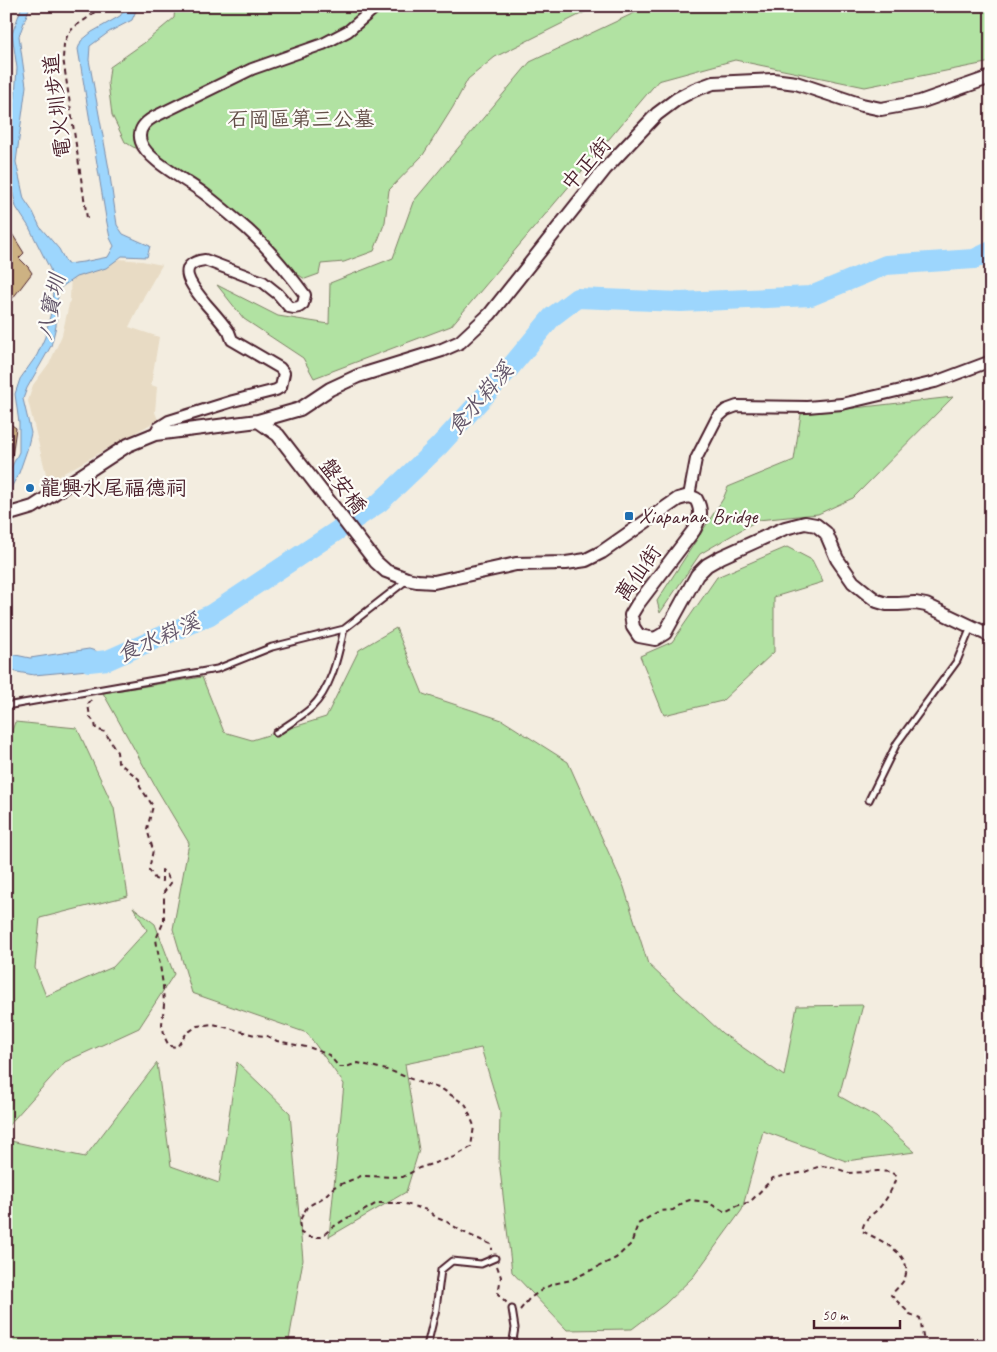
<svg xmlns="http://www.w3.org/2000/svg" width="997" height="1352" viewBox="0 0 997 1352" font-family="Caveat,'LXGW WenKai TC',sans-serif">
<style>
.built{fill:#e8dbc4}
.green{fill:#b1e2a2;stroke:#7e8066}
.water{fill:#9dd6fd;stroke:#7c8da9}
.lines{fill:none;stroke-linecap:round;stroke-linejoin:round}
.river{stroke:#9dd6fd;stroke-width:20}
.building{fill:#cdb283;stroke:#4a1f2b}
.service-casing{stroke:#4a1f2b;stroke-width:9}
.minor-casing{stroke:#4a1f2b;stroke-width:14}
.tertiary-casing{stroke:#4a1f2b;stroke-width:16}
.path{stroke:#4a1f2b;stroke-width:2;stroke-dasharray:5 4;stroke-linecap:butt}
.service{stroke:#fdfcf7;stroke-width:5}
.minor{stroke:#fdfcf7;stroke-width:10}
.tertiary{stroke:#fdfcf7;stroke-width:12}
.poi-dot{fill:#1f6fb2;stroke:#fdfcf7;stroke-width:2}
.labels{text-anchor:middle;dominant-baseline:central;stroke-width:4.5;stroke-linejoin:round;paint-order:stroke}
.street-label{font-size:21px;fill:#4a1f2b;stroke:#fdfcf7}
.park-label{font-size:21px;fill:#645049;stroke:#fdfcf7}
.poi-label{font-size:21px;fill:#4a1f2b;stroke:#fdfcf7;text-anchor:start}
.water-label{font-size:22px;font-style:italic;fill:#63566a;stroke:#fdfcf7}
</style>
<rect width="100%" height="100%" fill="#f3ede0"/>
<filter id="ink" filterUnits="userSpaceOnUse"><feTurbulence type="fractalNoise" baseFrequency=".02" numOctaves="2"/><feDisplacementMap in="SourceGraphic" scale="10" xChannelSelector="R" yChannelSelector="G"/><feConvolveMatrix kernelMatrix="1 2 1 2 8 2 1 2 1" color-interpolation-filters="sRGB"/></filter>
<g filter="url(#ink)">
<path class="built" d="M6,6H12L15,11L11,17L8,27L6,73Z
M119,259L142,261L162,265L144,296L129,327L159,337L151,385L157,387L155,412L158,420L48,482L28,401L33,385L50,362L62,335L70,300L71,267Z"/>
<path class="green" d="M175,6H597L495,57L468,79L453,107L423,155L389,190L385,222L374,251L344,262L321,264L319,274L305,279L294,272L250,223L226,204L157,155L133,147L125,142L112,115L108,83L110,67L144,43L174,18Z
M649,6H991V62L865,87L735,60L658,81L451,326L314,378L303,358L244,319L217,285L278,316L329,324L330,283L393,258L413,202L530,62Z
M953,397L853,498L818,514L758,520L700,554L660,613L657,601L723,499L728,487L794,460L801,414Z
M787,547L812,560L823,582L774,597V652L722,701L664,715L640,656L672,642L717,577Z
M396,628L423,694L502,720L568,762L624,887L648,964L722,1033L784,1076L797,1006L863,1005L839,1096L876,1117L915,1152L846,1161L763,1131L742,1210L693,1277L665,1304L632,1329L567,1330L512,1272L499,1161L500,1111L481,1048L405,1064L419,1150L406,1192L329,1237L344,1084L307,1033L192,993L173,929L189,843L155,786L103,693L202,677L224,732L252,740L326,717L359,650Z
M15,722L77,728L114,808L128,896L40,918L35,968L46,996L113,967L147,930L133,907L155,924L174,974L139,1028L65,1062L6,1128V747Z
M237,1062L290,1113L303,1260L288,1346H6V1140L85,1157L157,1063L171,1166L219,1183Z"/>
<path class="water" d="M22,6H30L19,36L26,86L16,162L24,199L33,212L40,227L59,249L67,264L83,262L108,257L114,246L110,238L106,218L78,49L81,41L92,32L120,16L127,6H138L132,20L109,32L90,46L89,60L109,169L117,225L123,234L150,246L147,257L122,256L106,268L76,277L60,288L57,301L56,326L51,346L27,388L23,399L31,433L27,450L19,473L12,486L9,502L6,542V478L19,452V423L15,394L20,379L37,355L45,337L52,308L53,288L50,269L29,227L16,207L11,186L7,143L10,123L15,97L17,68L12,34Z
M89,649L115,657L113,664L88,670L34,675L6,670V653L30,658Z"/>
<g class="lines">
<path class="river" d="M89,662L108,660L210,615L379,503L439,446L508,370L552,317L577,298L681,302L811,296L886,265L974,259L991,251"/>
</g>
<path class="building" d="M6,224L24,253L19,258L28,267L32,273L6,307Z
M6,421L16,428L12,457H6Z"/>
<g class="lines">
<g class="service-casing">
<path id="service" d="M6,706L217,669L272,647L344,629L407,580
M276,733C287,725 301,717 311,708C332,688 338,656 344,629
M869,800L897,743L957,661L971,627
M427,1346L436,1309L441,1270L452,1261L481,1264L495,1258
M512,1346L515,1328L512,1309"/>
</g>
<g class="minor-casing">
<path id="minor" d="M155,434L158,428L169,421L233,401L276,390L281,387L284,373L280,368L232,340L229,332C222,322 214,313 206,304C195,290 171,264 205,260L263,282L278,294L289,307L294,308L299,307L303,304L305,295C288,272 269,249 247,229C233,217 220,206 206,195C190,182 147,161 141,142C137,130 145,122 154,117L252,69L323,44L348,31L377,6
M689,496L696,459L717,418L726,410L737,406L807,407L842,404L935,382L991,361"/>
</g>
<g class="tertiary-casing">
<path id="tertiary" d="M258,421L278,435L376,562L386,571L407,579L417,581L434,582L516,564L566,563L586,560L602,552L678,499L689,496L696,499C703,512 700,517 694,530L637,605L631,615L633,627L639,636L655,639L665,633L697,575L707,565L721,557L785,528L805,523L816,525L826,533L837,559L853,582L869,595L877,601L887,604H898L915,603L926,605L991,636
M6,515L33,507L128,445L155,434L258,421L300,409L330,389L358,376L442,350L460,342L490,314L605,169L657,114L677,99L694,90L713,83L773,80L796,83L862,105L881,109L920,102L991,77"/>
</g>
<path class="path" d="M87,218L63,58L64,44L68,34L74,27L89,17L101,6
M91,700L88,704L90,717L95,723L96,729L105,732L117,752L118,762L139,779L140,787L153,806L147,829L153,850L149,870L155,879L162,881V870L167,875L171,883L164,892V921L156,939L163,985L164,1005L162,1024L165,1038L169,1046L177,1047L186,1034L197,1026L213,1024L255,1035L267,1036L277,1041L311,1048L329,1055L339,1067H346L358,1063L391,1071L421,1083L442,1089L466,1105L474,1126L471,1147L454,1157L419,1168L403,1177L361,1176L334,1187L324,1197L307,1207L299,1222L301,1233L309,1237H321L333,1227L347,1218L360,1213L377,1203H402L427,1210L437,1218L447,1222L463,1232L492,1245V1250
M497,1266L501,1277L498,1294L508,1304
M520,1310L529,1299L543,1289L553,1284L571,1280L616,1258L631,1244L638,1224L659,1211L673,1210L684,1202L690,1200L707,1202L725,1212L736,1206L750,1202L773,1178L805,1172L820,1166L833,1167L849,1173L878,1171L891,1172L896,1176C894,1187 886,1201 878,1209C869,1218 865,1217 862,1231C879,1240 916,1254 904,1280C901,1285 895,1290 891,1295L910,1314L920,1318L923,1337L930,1346"/>
<use href="#service" class="service"/>
<use href="#minor" class="minor"/>
<use href="#tertiary" class="tertiary"/>
</g>
</g>
<g class="poi-dot">
<circle cx="30" cy="488" r="5"/>
<rect x="624" y="511" width="10" height="10" rx="2.5"/>
</g>
<g class="labels">
<g class="street-label">
<text transform="translate(57 106) rotate(-97)">電火圳步道</text>
<text transform="translate(586 164) rotate(-49)">中正街</text>
<text transform="translate(343 486) rotate(53)">盤安橋</text>
<text transform="translate(638 573) rotate(-55)">萬仙街</text>
</g>
<g class="park-label">
<text x="301" y="119">石岡區第三公墓</text>
</g>
<g class="poi-label">
<text x="40" y="488">龍興水尾福德祠</text>
<text x="639" y="516">Xiapanan Bridge</text>
</g>
<g class="water-label">
<text transform="translate(51 307) rotate(-78)">八寶圳</text>
<text transform="translate(480 399) rotate(-49)">食水嵙溪</text>
<text transform="translate(158 638) rotate(-24)">食水嵙溪</text>
</g>
</g>
<rect width="997" height="1352" fill="none" stroke="#fdfcf7" stroke-width="25"/>
<rect x="12" y="12" width="972" height="1327" fill="none" stroke="#4a1f2b" stroke-width="2" filter="url(#ink)"/>
<path d="M814 1320v8h86v-8" fill="none" stroke="#4a1f2b" stroke-width="2.5"/>
<text x="822" y="1320" font-size="15" fill="#4a1f2b" stroke="#fdfcf7" stroke-width="4" paint-order="stroke">50 m</text>
</svg>
